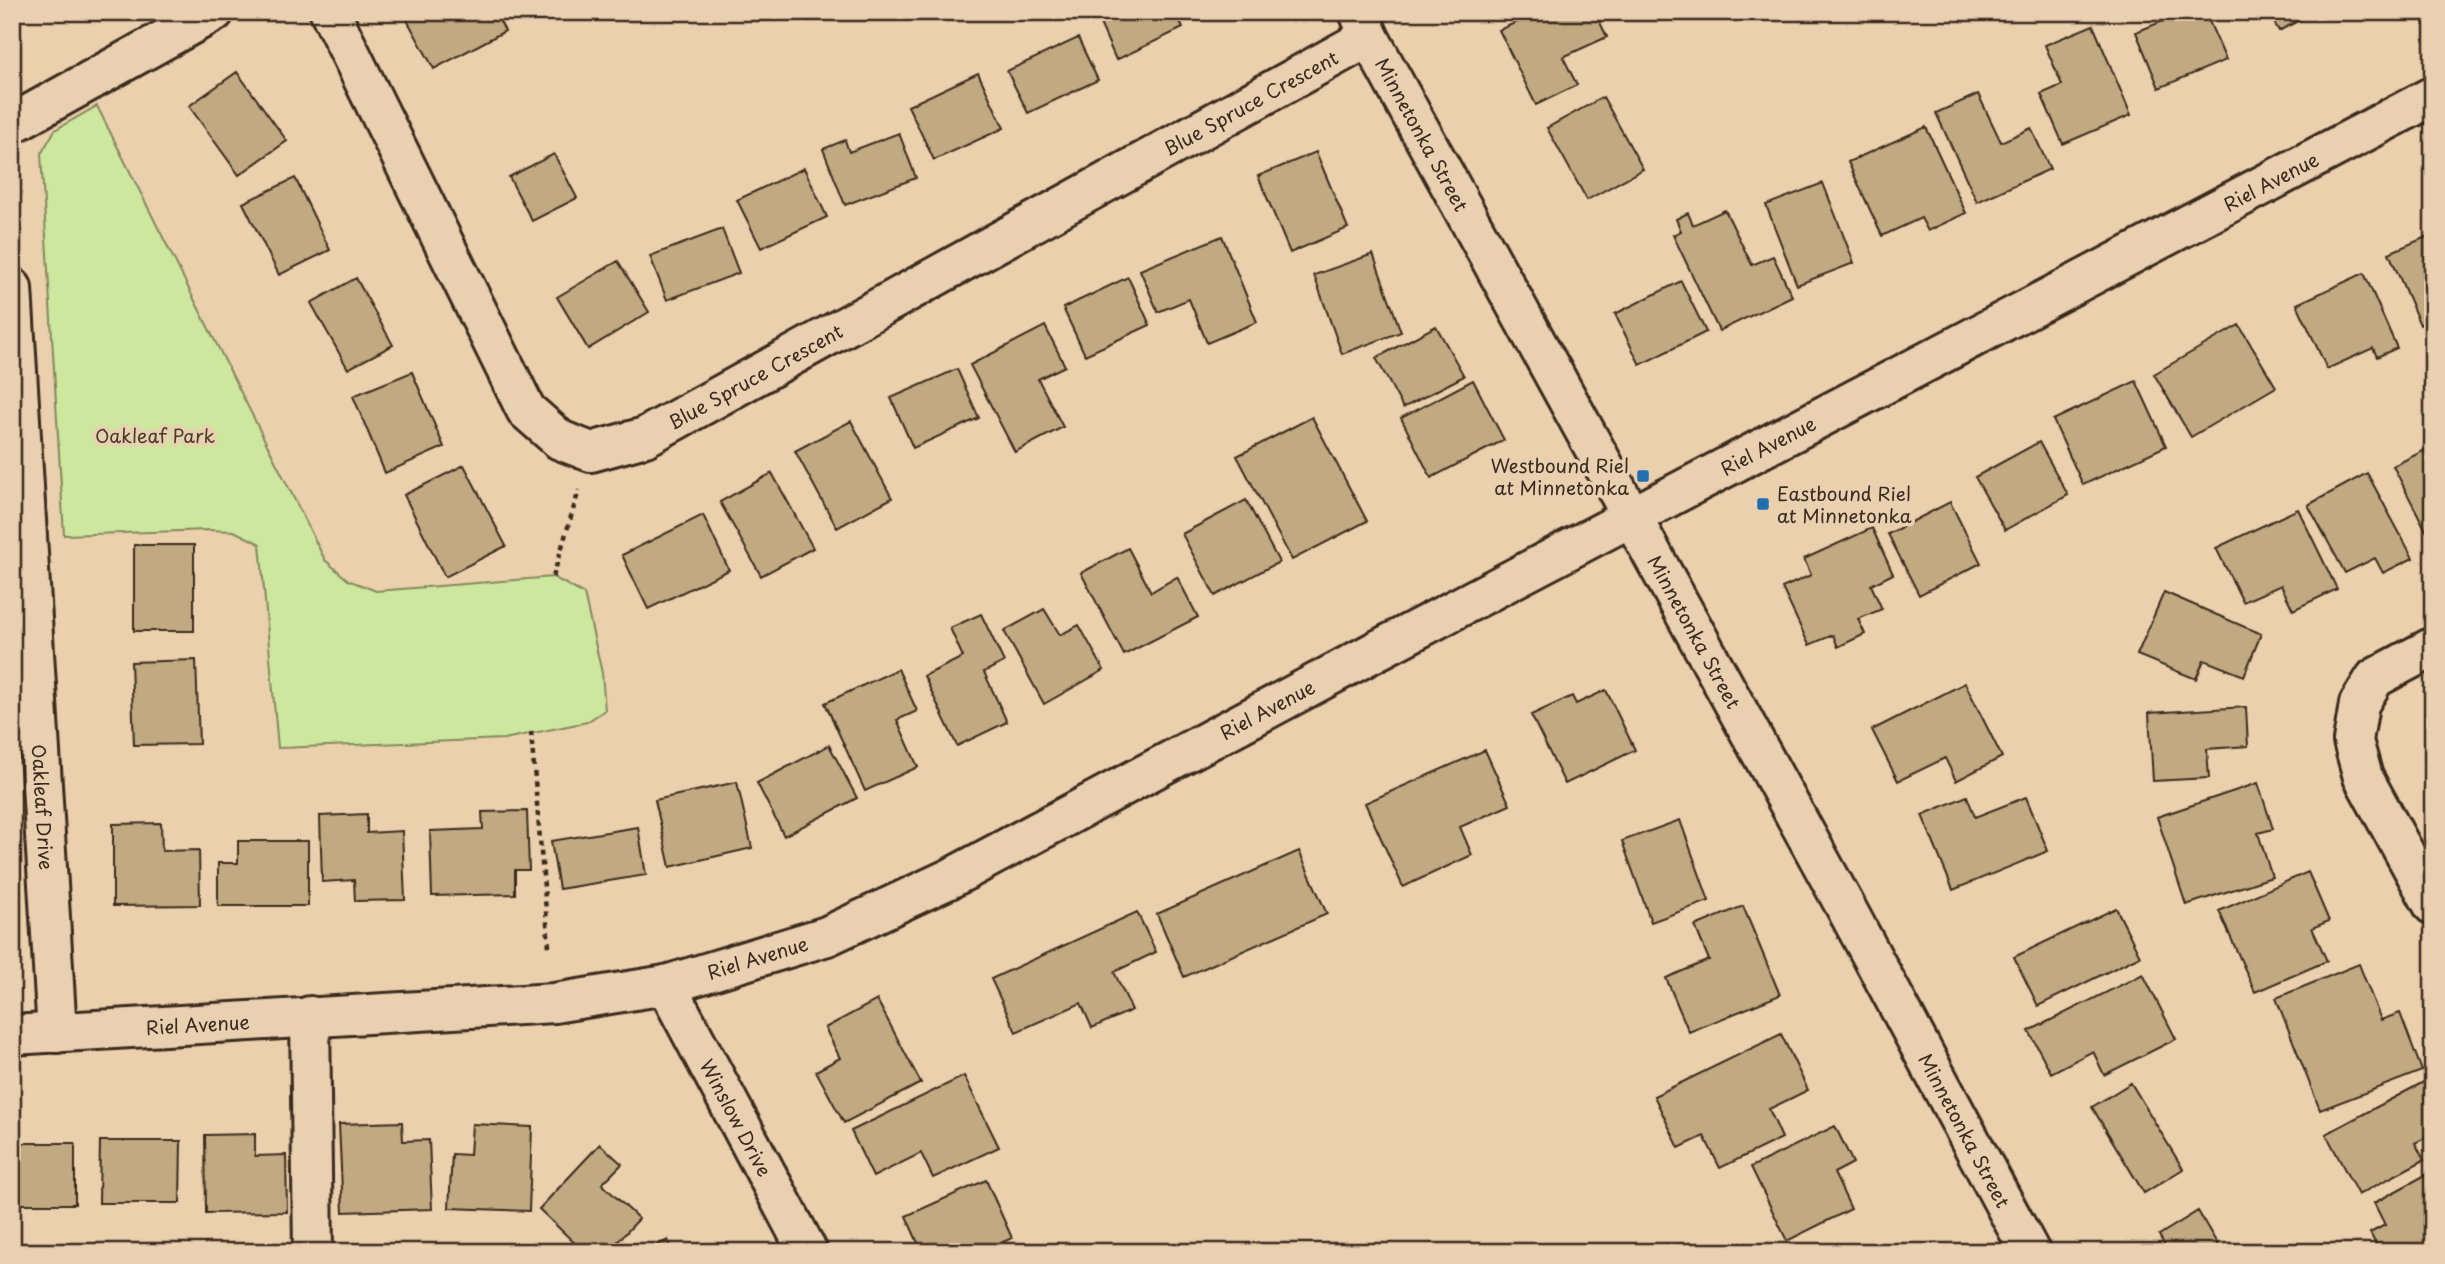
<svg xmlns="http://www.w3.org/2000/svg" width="2445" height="1264" viewBox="0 0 2445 1264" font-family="'Playpen Sans',sans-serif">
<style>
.green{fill:#cde79e;stroke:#84885e;stroke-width:2}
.building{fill:#c1a981;stroke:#3b2a1e;stroke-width:2}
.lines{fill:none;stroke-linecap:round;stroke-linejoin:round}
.minor-casing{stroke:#3b2a1e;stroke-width:44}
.path{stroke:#3b2a1e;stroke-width:4.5;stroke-dasharray:5 5;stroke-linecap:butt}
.minor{stroke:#e9d0b1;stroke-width:38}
.poi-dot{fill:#1f6fb2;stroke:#e9d0b1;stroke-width:2.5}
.labels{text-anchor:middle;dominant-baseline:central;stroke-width:7;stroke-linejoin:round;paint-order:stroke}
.street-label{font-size:19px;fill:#3b2a1e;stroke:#e9d0b1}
.park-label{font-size:19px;fill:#4a3d2b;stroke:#e9d0b1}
.poi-label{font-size:19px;fill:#3b2a1e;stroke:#e9d0b1;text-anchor:end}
</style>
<rect width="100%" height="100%" fill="#ead0ac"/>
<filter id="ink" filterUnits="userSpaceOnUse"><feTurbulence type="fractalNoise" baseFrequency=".0143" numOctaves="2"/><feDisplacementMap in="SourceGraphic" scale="14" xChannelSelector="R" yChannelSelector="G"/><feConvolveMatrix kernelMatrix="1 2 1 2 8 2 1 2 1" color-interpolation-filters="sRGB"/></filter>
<g filter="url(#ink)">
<path class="green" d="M97,106L325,560L348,580L376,591L553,577L584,594L602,673L605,710L587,722L504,739L278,748L260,544L234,531L209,530L64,535L41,154L55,130Z"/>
<path class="building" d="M422,12H495L505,31L434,69L407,20Z
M1095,12H1176L1183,28L1116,60Z
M1595,12L1607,37L1563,57L1577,85L1536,105L1499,30L1524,19L1522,12Z
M2185,12H2205L2226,60L2159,88L2136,32Z
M2268,12H2315L2279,31Z
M2093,25L2131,115L2063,144L2041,94L2062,85L2045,45Z
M1078,38L1098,80L1028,113L1007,71Z
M237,72L287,141L239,175L189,106Z
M978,73L1004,128L934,160L908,106Z
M1978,94L2001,142L2031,128L2050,169L1977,202L1936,113Z
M1603,97L1643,169L1587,200L1547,128Z
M1926,127L1966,213L1928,231L1921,218L1882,236L1848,162Z
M899,133L916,178L845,205L823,149L845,140L849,152Z
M1316,152L1348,228L1290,253L1258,176Z
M554,154L577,198L532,221L509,177Z
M804,168L827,217L761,248L737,200Z
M295,178L330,250L279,275L243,203Z
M1823,183L1854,263L1797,285L1766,205Z
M1725,210L1752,265L1773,256L1792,296L1719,331L1673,235L1681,231L1676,219L1688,213L1693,225Z
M722,229L739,273L667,300L650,256Z
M2433,234V319L2420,325L2389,253Z
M1222,236L1257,322L1207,343L1189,299L1158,312L1140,270Z
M1373,254L1401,332L1342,354L1314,275Z
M618,261L649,312L588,349L557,297Z
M2364,273L2397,348L2377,357L2373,348L2327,369L2297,304Z
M1128,277L1150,325L1085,355L1063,308Z
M356,278L393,345L348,369L311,303Z
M1681,281L1706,332L1640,365L1615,314Z
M2239,325L2276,387L2191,437L2154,374Z
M1045,326L1065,366L1038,379L1063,427L1015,452L970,365Z
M1436,326L1464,376L1403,408L1376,358Z
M957,369L979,418L913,448L891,398Z
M412,372L444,447L385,473L353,396Z
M1473,380L1504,440L1431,478L1401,418Z
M2136,381L2166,446L2083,485L2053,420Z
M1312,417L1367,521L1292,560L1237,456Z
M851,421L892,498L837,528L795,451Z
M2039,442L2068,495L2005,530L1975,477Z
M2433,446V544L2393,466Z
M464,465L506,546L445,577L404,495Z
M772,473L813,548L761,576L720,502Z
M2367,473L2413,558L2383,573L2375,558L2345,573L2308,505Z
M1246,500L1279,562L1215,596L1182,534Z
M1950,502L1981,563L1919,595L1888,534Z
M2298,509L2337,589L2293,610L2281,585L2243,602L2216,548Z
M703,515L729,570L648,609L622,555Z
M1872,528L1893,574L1871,585L1882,609L1858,619L1865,634L1838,647L1833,635L1809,645L1782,588L1811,575L1804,559Z
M134,545H194V631H134Z
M1128,548L1151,592L1177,577L1198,617L1124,655L1081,573Z
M2164,592L2261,634L2244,676L2204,660L2196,679L2137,655Z
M1044,609L1060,635L1079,625L1104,670L1044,704L1004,631Z
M981,614L1004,662L984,672L1007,722L957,746L924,676L963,657L950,628Z
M196,660L199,744L134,745L131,662Z
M898,669L917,711L897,720L918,767L865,791L825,703Z
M1965,683L2002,757L1956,781L1945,758L1898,781L1872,730Z
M1606,690L1635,750L1565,784L1531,715L1572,696L1576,704Z
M2246,707L2248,746L2207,749L2209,778L2153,781L2149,713Z
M829,745L857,798L784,836L757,783Z
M1485,750L1510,805L1460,827L1472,855L1403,887L1365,803Z
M737,782L752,848L670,867L655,800Z
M2258,783L2273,829L2258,833L2272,877L2186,905L2157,817Z
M1967,796L1975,817L2026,797L2048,851L1953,890L1922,815Z
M527,811L529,870H515V894L432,896L430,831L483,829L482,812Z
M367,814V833L402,831L405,900L355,901L354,880L322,882L320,816Z
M1680,820L1709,901L1651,922L1622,841Z
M161,823L162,851L199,850L200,905L113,906V824Z
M638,827L646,875L559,889L551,841Z
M238,841H308V906H218V863H238Z
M1299,851L1327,914L1184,977L1157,914Z
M2308,872L2329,921L2312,928L2327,961L2255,992L2219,911Z
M1743,906L1780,995L1689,1032L1666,978L1709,960L1695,926Z
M2116,908L2140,956L2038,1006L2014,957Z
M1137,912L1156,952L1114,972L1132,1010L1092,1028L1081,1003L1016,1032L991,979Z
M2359,964L2381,1020L2400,1013L2422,1071L2320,1110L2276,998Z
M2143,974L2176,1039L2104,1075L2093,1051L2051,1073L2029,1031Z
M877,1000L921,1083L844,1123L816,1071L840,1058L825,1028Z
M1781,1034L1808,1090L1769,1109L1782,1138L1720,1168L1704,1136L1679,1148L1654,1096Z
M964,1076L999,1147L933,1178L921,1153L873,1177L851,1131Z
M2433,1077V1134L2415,1143L2424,1160L2358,1195L2326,1134Z
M2131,1083L2183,1169L2144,1193L2092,1107Z
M402,1122L403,1141L429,1140L432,1209L343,1212L339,1124Z
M472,1124L532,1127L529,1211L449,1208L452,1154L470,1155Z
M1835,1126L1853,1163L1834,1173L1851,1209L1787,1241L1751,1167Z
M255,1134V1156L286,1155L287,1212L206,1213L205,1135Z
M100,1141H181L180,1203H99Z
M12,1143H75V1204H12Z
M600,1144L622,1164L602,1184L639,1219L608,1252H584L539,1209Z
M2431,1172L2433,1252H2390L2389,1249L2380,1252L2370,1233L2385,1225L2374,1203Z
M986,1180L1012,1238L981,1252H922L906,1216Z
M2198,1211L2222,1252H2168L2159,1235Z
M668,1240L673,1252H642Z"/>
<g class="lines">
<g class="minor-casing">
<g id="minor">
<path id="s1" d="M330,12L526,410L560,440L591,452L645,437L1369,37"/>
<path id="s2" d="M1359,12L1369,37L1845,906L2030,1252"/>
<path d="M12,124L214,12"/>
<path id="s3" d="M12,288L57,1033"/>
<path d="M2433,647L2375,678L2359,704L2353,741L2363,777L2433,905"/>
<path id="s4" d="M666,985L808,1252"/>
<path d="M310,1016L313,1252"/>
<path id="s5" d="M12,1035L554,1003L666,985L827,936L951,878L1374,652L2433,96"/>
</g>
</g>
<path class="path" d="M553,577L579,490
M531,732L549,947"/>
<use href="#minor" class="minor"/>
</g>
</g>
<g class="poi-dot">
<rect x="1636" y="469" width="14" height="14" rx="3.5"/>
<rect x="1756" y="497" width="14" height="14" rx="3.5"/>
</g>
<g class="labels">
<g class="street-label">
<text stroke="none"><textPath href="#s1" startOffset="1270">Blue Spruce Crescent</textPath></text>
<text stroke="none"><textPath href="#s2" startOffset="138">Minnetonka Street</textPath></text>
<text stroke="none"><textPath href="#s5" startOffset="2454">Riel Avenue</textPath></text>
<text stroke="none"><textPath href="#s1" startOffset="704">Blue Spruce Crescent</textPath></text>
<text stroke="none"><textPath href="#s5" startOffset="1886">Riel Avenue</textPath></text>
<text stroke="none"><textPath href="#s2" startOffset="705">Minnetonka Street</textPath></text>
<text stroke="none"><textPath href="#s5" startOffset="1320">Riel Avenue</textPath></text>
<text stroke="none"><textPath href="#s3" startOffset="520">Oakleaf Drive</textPath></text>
<text stroke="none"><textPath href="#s5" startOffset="752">Riel Avenue</textPath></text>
<text stroke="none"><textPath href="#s5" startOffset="186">Riel Avenue</textPath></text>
<text stroke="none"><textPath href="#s4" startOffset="150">Winslow Drive</textPath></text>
<text stroke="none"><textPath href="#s2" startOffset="1272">Minnetonka Street</textPath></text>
</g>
<g class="park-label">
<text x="155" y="435">Oakleaf Park</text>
</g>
<g class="poi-label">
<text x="1629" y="465">Westbound Riel<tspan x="1629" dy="22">at Minnetonka</tspan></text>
<text x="1777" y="493" text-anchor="start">Eastbound Riel<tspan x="1777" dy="22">at Minnetonka</tspan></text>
</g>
</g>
<rect width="2445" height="1264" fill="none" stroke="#e9d0b1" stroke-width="42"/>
<rect x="21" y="21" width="2403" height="1222" fill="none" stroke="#3b2a1e" stroke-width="2.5" filter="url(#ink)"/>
</svg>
